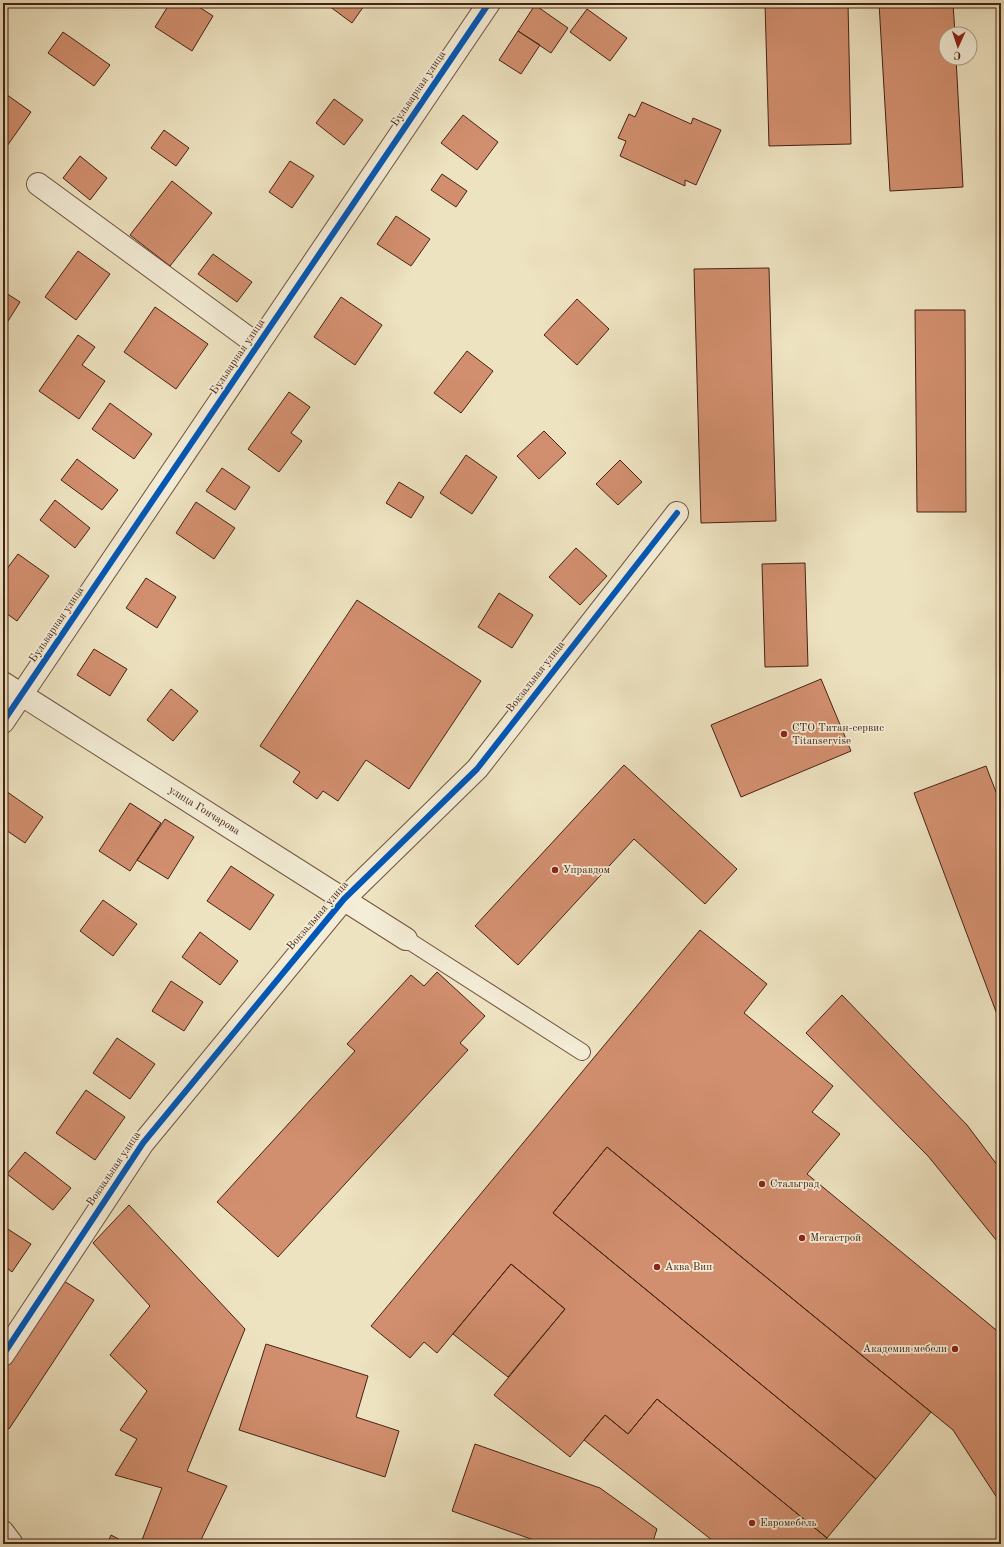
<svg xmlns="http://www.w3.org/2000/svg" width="1004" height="1547" viewBox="0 0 1004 1547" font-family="'Old Standard TT',serif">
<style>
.building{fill:#d28f6f;stroke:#452213}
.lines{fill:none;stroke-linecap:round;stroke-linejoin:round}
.lane-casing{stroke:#6f523e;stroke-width:18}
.street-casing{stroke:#6f523e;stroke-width:24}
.lane{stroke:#f4edd7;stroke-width:16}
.street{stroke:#f4edd7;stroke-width:22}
.cycleway-casing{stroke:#f4edd7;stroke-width:8}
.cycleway{stroke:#0057b8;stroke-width:6}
.poi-dot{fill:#8f2418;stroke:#f4edd7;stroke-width:1.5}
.labels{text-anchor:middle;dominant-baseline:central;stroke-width:3.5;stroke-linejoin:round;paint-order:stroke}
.street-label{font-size:11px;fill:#452213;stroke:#f4edd7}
.poi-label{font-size:11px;fill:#452213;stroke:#f4edd7;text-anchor:start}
</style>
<rect width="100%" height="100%" fill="#eee3c1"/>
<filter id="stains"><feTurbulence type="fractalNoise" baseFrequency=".005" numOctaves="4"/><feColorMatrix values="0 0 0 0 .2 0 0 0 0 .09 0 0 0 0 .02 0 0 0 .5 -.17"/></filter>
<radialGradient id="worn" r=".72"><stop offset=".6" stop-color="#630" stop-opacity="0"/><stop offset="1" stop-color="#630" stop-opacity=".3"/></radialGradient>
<path class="building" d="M170,3H193L213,16L192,51L155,27Z
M325,3H366L352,23Z
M765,3H848L851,144L769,146Z
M879,3H953L955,34H946V58H956L963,187L890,191Z
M535,5L568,28L551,53L518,31Z
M587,9L627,38L610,61L570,32Z
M518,31L540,45L521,74L499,60Z
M63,32L110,65L94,86L48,53Z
M3,92L31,112L7,146L3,144Z
M334,99L363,120L344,145L316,123Z
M642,102L691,124L693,118L721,130L696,185L685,180V186L620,156L626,141L618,138L629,114L635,117Z
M463,115L498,142L477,170L441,143Z
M164,130L189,148L176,166L151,148Z
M80,156L107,178L90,200L63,178Z
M290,161L314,176L292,208L269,192Z
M442,174L467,191L456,207L431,190Z
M172,181L212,213L170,266L130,235Z
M396,216L430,239L411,266L377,244Z
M78,251L110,274L76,320L45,297Z
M213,254L252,282L237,302L198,274Z
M769,268L776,521L701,523L694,269Z
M3,291L20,302L3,329Z
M341,297L382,325L355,365L314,337Z
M577,299L609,329L577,365L544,335Z
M155,307L208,344L176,389L124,352Z
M915,310H965L966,512H917Z
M78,335L95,347L82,365L105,381L79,419L39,391Z
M467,351L493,371L461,413L434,393Z
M289,392L310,407L291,433L302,441L279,472L248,449Z
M110,403L152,434L134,459L92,429Z
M544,431L566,453L539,479L517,456Z
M466,455L497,477L472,514L440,493Z
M77,459L118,490L102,510L61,480Z
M620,460L642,482L618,505L596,484Z
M222,468L250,487L235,510L206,491Z
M399,482L424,497L411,518L386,503Z
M55,500L90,528L75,548L40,520Z
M196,502L235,528L214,559L176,533Z
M576,548L607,576L580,605L549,577Z
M18,554L49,576L17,621L3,611V574Z
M805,563L808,666L765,667L762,564Z
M146,578L176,597L157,628L126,608Z
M499,593L533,615L512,648L478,627Z
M357,600L481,681L409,789L366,760L338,801L323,791L317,799L293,782L300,772L260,746Z
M94,649L127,669L110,696L77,675Z
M821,679L851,751L741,797L711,725Z
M171,689L198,711L173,741L147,720Z
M624,765L737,869L705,904L634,839L518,965L475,926Z
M986,766L1001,805V1025L914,793Z
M3,789L43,817L25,843L3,828Z
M130,803L161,823L130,871L99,851Z
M165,819L194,837L168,879L137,860Z
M231,866L274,895L250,930L207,901Z
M103,900L137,924L113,956L80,931Z
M700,930L767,984L744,1013L833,1086L812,1112L840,1134L807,1174L1001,1334V1504L953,1430L607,1147L553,1213L876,1479L827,1538L657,1399L628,1434L605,1415L570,1457L494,1395L565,1309L511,1264L437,1353L424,1342L410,1358L371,1326Z
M200,932L238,961L220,985L182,957Z
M437,972L485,1016L460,1043L468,1050L278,1257L217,1202L355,1051L347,1044L411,975L424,986Z
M171,981L203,1002L184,1031L152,1011Z
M842,995L967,1125L1001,1170V1246L928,1156L806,1033Z
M117,1038L155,1064L130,1099L93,1073Z
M86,1090L125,1117L95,1160L56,1133Z
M607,1147L931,1412L876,1479L553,1213Z
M25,1152L71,1188L53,1210L7,1174Z
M129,1205L245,1329L187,1471L227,1486L199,1544H183L142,1540L162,1488L115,1475L137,1439L120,1430L147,1391L110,1355L150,1306L93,1243Z
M3,1226L31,1244L12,1272L3,1265Z
M511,1264L565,1309L508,1377L453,1334Z
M64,1281L94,1300L9,1429L3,1425V1372Z
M266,1344L368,1376L356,1417L399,1431L385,1477L239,1430Z
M657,1399L827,1538L822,1544H717L584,1440L605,1415L628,1434Z
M475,1444L600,1488L657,1529L652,1544H545L452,1511Z
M111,1535L128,1544H107Z"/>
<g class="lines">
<g class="lane-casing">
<path id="lane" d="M406,939L582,1052"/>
</g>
<g class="street-casing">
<path id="street" d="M38,184L258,345
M3,683L406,939
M3,722L489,3
M3,1355L143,1143L344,899L477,769L677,513
M3,1532L12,1544"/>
</g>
<use href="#lane" class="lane"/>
<use href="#street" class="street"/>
<g class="cycleway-casing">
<path id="cycleway" d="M3,722L489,3
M3,1355L143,1143L344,899L477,769L677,513"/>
</g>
<use href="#cycleway" class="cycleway"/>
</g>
<g class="poi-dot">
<circle cx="784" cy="734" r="4"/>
<circle cx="555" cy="870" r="4"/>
<circle cx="762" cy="1184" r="4"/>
<circle cx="802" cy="1238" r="4"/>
<circle cx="657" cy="1267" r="4"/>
<circle cx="955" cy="1349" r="4"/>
<circle cx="752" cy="1523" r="4"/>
</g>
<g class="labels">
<g class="street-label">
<text transform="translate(419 89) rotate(-56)">Бульварная улица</text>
<text transform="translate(238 357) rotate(-56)">Бульварная улица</text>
<text transform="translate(57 625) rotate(-56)">Бульварная улица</text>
<text transform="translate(536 677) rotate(-52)">Вокзальная улица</text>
<text transform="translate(204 811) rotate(32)">улица Гончарова</text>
<text transform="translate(318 916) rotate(-49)">Вокзальная улица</text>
<text transform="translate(114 1169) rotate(-56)">Вокзальная улица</text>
</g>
<g class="poi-label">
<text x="792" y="728">СТО Титан-сервис<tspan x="792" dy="13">Titanservise</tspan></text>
<text x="563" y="870">Управдом</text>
<text x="770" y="1184">Стальград</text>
<text x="810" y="1238">Мегастрой</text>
<text x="665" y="1267">Аква Вип</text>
<text x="947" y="1349" text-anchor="end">Академия мебели</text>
<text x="760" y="1523">Евромебель</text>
</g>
</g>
<rect width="1004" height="1547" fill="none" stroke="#eee3c1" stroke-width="16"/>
<rect x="4" y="4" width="996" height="1539" fill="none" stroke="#452213" stroke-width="2"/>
<rect x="8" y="8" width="988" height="1531" fill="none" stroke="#452213"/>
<g transform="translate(958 46) rotate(183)"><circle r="19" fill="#f4edd7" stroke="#ae9c89"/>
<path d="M0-3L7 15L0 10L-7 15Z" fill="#8f2418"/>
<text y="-6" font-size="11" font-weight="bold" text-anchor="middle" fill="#452213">С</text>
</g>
<rect width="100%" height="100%" filter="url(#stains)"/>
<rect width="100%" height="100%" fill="url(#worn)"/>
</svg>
